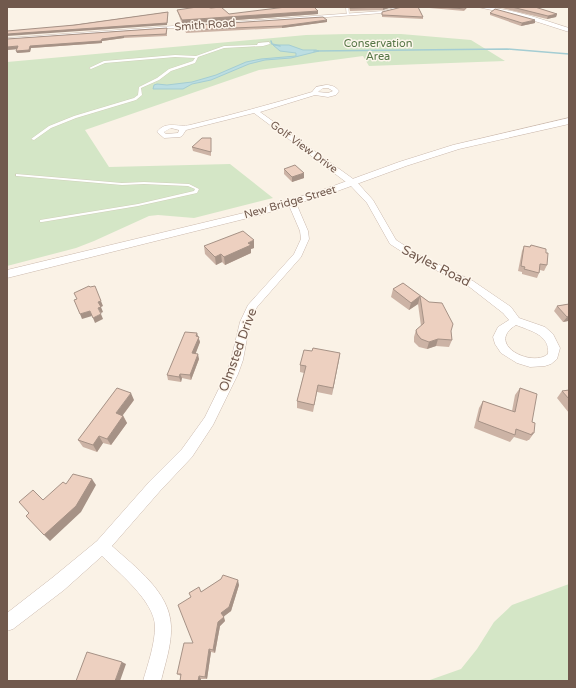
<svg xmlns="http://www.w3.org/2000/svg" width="576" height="688" viewBox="0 0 576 688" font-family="'Varela Round',sans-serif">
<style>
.green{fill:#d4e6c6}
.water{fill:#bcdee2;stroke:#a4cdd3}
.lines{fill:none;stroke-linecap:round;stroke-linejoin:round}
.stream{stroke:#a4cdd3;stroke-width:1.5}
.service-casing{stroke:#cbb9ad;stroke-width:0.5}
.minor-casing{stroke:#cbb9ad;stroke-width:1}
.tertiary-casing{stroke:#cbb9ad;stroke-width:1}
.service{fill:#fff;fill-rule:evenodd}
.minor{fill:#fff;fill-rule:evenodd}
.tertiary{fill:#fff;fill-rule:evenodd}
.wall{fill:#ccb3a5}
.shaded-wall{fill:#a69286}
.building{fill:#edd0c0;stroke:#a69286}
.labels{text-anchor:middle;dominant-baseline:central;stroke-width:3;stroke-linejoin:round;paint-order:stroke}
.far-street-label{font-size:11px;fill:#71594d;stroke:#fdf6ec}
.far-park-label{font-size:11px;fill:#567646;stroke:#fdf6ec}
.street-label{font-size:13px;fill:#71594d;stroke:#fdf6ec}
</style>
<rect width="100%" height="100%" fill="#faf2e6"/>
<path class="green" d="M348,34H401L471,40L505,61L369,66L363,56L259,70L85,130L109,167L230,164L273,198L194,218L158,215L149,216L94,241L76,248L7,266V62L306,35Z
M569,584V681H427L461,669L477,649L494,622L512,605Z"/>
<path class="water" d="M273,45H289L303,50H316L319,51L291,58L265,60L249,64L211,80L192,84L183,89H153L154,85L157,84L167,85L192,82L216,75L246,62L261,59L296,56V53L280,51Z"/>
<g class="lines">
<path class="stream" d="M271,41L272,44L280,46
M314,51L507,49L569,54"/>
<g class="service-casing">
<path id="service" d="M346,7H348L349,14H347Z
M269,42L270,44L263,46L224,48L198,57L195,63L171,71L159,80L141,88L142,95L136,100L76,118L51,128L34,140L31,139L49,126L74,116L134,98L138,95L139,87L157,78L169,69L193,61L195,58L175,57L105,63L91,69L89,68L104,61L175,55L196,56L224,46L257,45L258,43Z
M16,174L122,183L144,182L189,184L199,189L197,193L138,206L42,222H40V220L138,204L194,191L195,189L188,186L144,184L122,185L17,176H16Z"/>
</g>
<g class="minor-casing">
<path id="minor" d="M397,7H404L383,13L7,40V38L383,11Z
M326,85C332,85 336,87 339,91L336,95L328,97L315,95L260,112L356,181L373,200L396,240L421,256L473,281L511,307L519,318L545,327L553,334L560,348L557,359L551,364L545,366L530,367L517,363L501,353L495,344L493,337L498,327L509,320L503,313L467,285L415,260L390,244L367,203L350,185L254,113L186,130L182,136L180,137L164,138L157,132C166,120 178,128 190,125C231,115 272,104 312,92L316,87ZM323,88H328L333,91L328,93L318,92ZM171,128L179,130L178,133L166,134L164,132ZM516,325C531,331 550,335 548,354C532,368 484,344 516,325Z
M289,201H295L296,203L308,231L309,239L301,257L257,307L250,322L243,360L238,374L213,425L192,457L160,491L112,546C135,567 170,592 171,626C172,644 165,664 161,681H143C148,664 155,644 155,626C154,601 119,573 102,556L64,590L13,629L7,631V613L52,578L97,541L150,481L182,449L205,417L226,374L231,360L240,322L248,305L294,254L301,239L300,231L288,203Z"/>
</g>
<g class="tertiary-casing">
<path id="tertiary" d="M478,7C509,7 540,19 569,28V32L519,16Z
M569,118V124L459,149L406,166L332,193L260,215L7,278V270L252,211L325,189L399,162L453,145Z"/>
</g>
<use href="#service" class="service"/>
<use href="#minor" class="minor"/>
<use href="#tertiary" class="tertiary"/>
</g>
<path class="wall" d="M349,7H392L383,10L350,11Z
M402,7H468L464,11L418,7L423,17V19L382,17V12Z
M502,7H535L557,14L556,17L547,19L502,8Z
M177,10L229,14L318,11V14L182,24L178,13Z
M490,13L535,23L521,26L490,15Z
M327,22L282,28L186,33L184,26Z
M167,28V36L124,38L102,41V43L31,48L30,52L17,53V49L7,50V39Z
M211,143V156L193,151L192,147Z
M284,169L304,178L292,182L284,174Z
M531,245L546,253L547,265L544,271L540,270L539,273L537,278L522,274V272L518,271L522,251L524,246L530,247Z
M204,246L254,248L251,249V253L225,265L222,262L216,265L205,254Z
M403,283L429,302L451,331L452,340L449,347L436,346L427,349L419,347L414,342V337L416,330L421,326L418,304L409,310L391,297L393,289Z
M569,304V322L568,321L563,322L554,311L557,306Z
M198,337L200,342L195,354L199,359L191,380L182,378L181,382L168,380L167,375Z
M312,351L340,353L332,395L317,392L313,412L297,408V401L304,373L300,372V365Z
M520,388L532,422L534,433L529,440H528L527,441L514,437L510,442L474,428L479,408L483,401L512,411L515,395Z
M569,390V413L557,398L562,391Z
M134,400L123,415L127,423L111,445L103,443L97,452L83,447L78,440Z
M221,579L239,585L231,611L223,617L225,621L220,626L215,653L211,652L207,679H201V681H180L181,676L177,674L193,643L201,592Z"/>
<path class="shaded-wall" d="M383,7H392L383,10Z
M318,11V14L182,24V20Z
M168,12L167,25L7,36V34Z
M557,14L556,17L547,19L548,16Z
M327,20V22L282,28V26Z
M535,20V23L521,26L522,23Z
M124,36V38L102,41V43L31,48L30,52L17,53L16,51L30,46Z
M18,46L19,49L7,50V47Z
M304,173V178L292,182V177Z
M254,240V248L251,249V253L225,265L224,257L248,243Z
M221,254L222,262L216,265L215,257Z
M420,296L418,304L409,310L411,303Z
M101,301L103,306L101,307L103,312L101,313L98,308V302Z
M90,311L92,316L82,319L80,314Z
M101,314L103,319L95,323L93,318Z
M569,316V319L568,321L563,322L567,317Z
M197,333L200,342L194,358L192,353Z
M438,339L436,346L427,349L429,342Z
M340,353L339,360L332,395L333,388Z
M198,354L199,359L191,380L190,375Z
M180,374L182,378L181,382L179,377Z
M131,393L134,400L119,420L116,413Z
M123,416L127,423L111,445L107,439Z
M99,436L103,443L97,452L93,445Z
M92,479L96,485L81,512L50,541L44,535Z
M238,580L239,585L231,611L223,617L221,613Z
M224,617L225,621L220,626L215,653L213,650L218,622Z
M209,649L211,652L207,679L205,677Z
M122,662L126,664L120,681H115Z
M199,676L201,679V681H198Z"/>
<path class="building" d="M197,7H207L211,8L221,7L229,14L286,7H314L318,11L182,20L177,10Z
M350,7H384L350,8Z
M402,7H418L423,17L382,15V12Z
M442,7H466L465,9Z
M512,7H535L557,14L548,16Z
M495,9L535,20L522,23L490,13Z
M168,12L167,23L7,34V31L75,25Z
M323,17L327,20L282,26L186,30L184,26Z
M167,28L166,34L124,36L102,39L101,41L30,46L29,50L16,51L18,46L7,47V39Z
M202,138H211V152L192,147Z
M295,165L304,173L292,177L284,169Z
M243,231L254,240L248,243L251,245L224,257L221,254L215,257L204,246Z
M531,245L546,249V253H548L547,265L540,264L539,273L524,269L525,267L521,266L524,246L530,247Z
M403,283L429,302L442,303L453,324L451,331L452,340L438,339L429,342L421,339L417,334L416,330L424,323L420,296L411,303L393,289Z
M89,286L90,287L95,286L101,301L98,302L101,307L98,308L101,314L93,318L90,311L80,314L74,300L77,299L74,293Z
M569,304V316L567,317L557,306Z
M185,332L197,333L196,336L199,337L192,353L198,354L190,375L180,374L179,377L167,375Z
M313,348L340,353L333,388L318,385L314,405L297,401L306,366L300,365L304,350L312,351Z
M117,388L131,393L116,413L123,416L107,439L99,436L93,445L78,440Z
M520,388L537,394L532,422L535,423L534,433H532V435L516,429L515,435L478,421L483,401L515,412Z
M569,390V399L562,391Z
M73,474L92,479L76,506L44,535L26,516L29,513L19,502L33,490L43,500L63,482L66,484Z
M223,575L238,580L229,607L221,613L224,617L218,622L213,650L209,649L205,677L199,676L198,681H180L181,674H177L184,643H193L178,605L191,597L189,593L199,587L201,592L221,579Z
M87,652L122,662L115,681H76Z"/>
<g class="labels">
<g class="far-street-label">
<text transform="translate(205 25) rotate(-4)">Smith Road</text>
<text transform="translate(304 147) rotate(36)">Golf View Drive</text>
<text transform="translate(290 202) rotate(-16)">New Bridge Street</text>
</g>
<g class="far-park-label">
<text x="378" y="43">Conservation<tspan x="378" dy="13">Area</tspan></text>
</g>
<g class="street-label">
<text transform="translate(436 266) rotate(27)">Sayles Road</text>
<text transform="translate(238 350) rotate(-70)">Olmsted Drive</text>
</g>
</g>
<rect width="576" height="688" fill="none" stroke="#71594d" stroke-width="16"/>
</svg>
